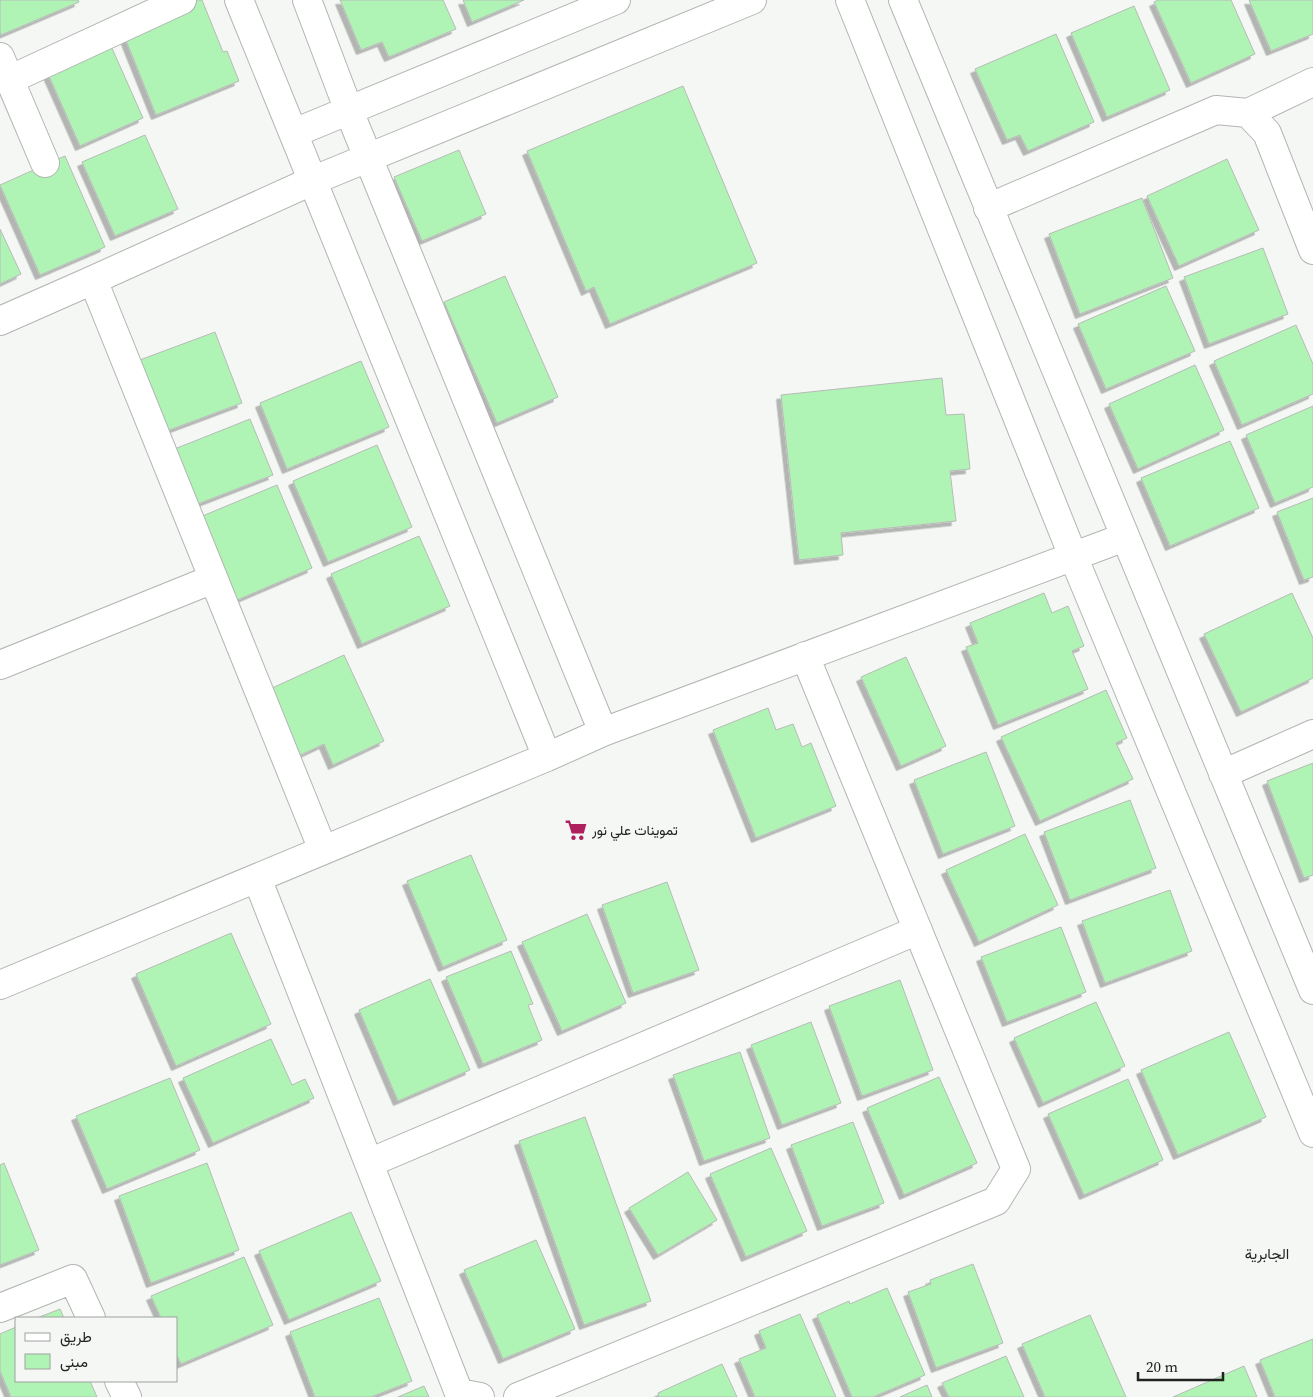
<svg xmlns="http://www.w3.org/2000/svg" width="1313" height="1397" viewBox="0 0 1313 1397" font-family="'Source Serif 4',Vazirmatn,serif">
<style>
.building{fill:#aff4b4;stroke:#b8bab8;filter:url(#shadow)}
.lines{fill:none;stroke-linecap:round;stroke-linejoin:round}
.street-casing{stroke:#b2b5b2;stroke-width:30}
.street{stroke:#fff;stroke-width:28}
.labels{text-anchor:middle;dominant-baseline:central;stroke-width:4;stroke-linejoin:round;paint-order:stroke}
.poi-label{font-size:14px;fill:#222;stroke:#f4f7f4;text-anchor:start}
.neighbourhood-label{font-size:15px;fill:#222;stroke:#f4f7f4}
</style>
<defs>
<filter id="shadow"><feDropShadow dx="-4.5" dy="4.5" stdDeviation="0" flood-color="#0004"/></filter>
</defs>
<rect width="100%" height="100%" fill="#f4f7f4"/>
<path class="building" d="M0,0H78L79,2L1,35L0,32Z
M175,0H202L223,52L227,51L239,81L156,115L119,23Z
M340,0H443L456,29L389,57L382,42L361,50Z
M463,0H524L472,22Z
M1158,0H1231L1255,54L1191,83L1154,2Z
M1249,0H1313V34L1271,51Z
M1134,6L1170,90L1107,117L1071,33Z
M103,28L143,118L80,146L40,56Z
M1056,34L1094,122L1028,151L1020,135L1007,140L975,69Z
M683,86L757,263L610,324L594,287L586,291L527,151Z
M145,135L178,209L115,236L82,162Z
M459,150L486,214L422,241L394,177Z
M65,156L105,247L40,275L0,185Z
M1227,159L1259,230L1179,266L1147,196Z
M1142,198L1173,278L1080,314L1049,234Z
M0,229L21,274L0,284Z
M1263,248L1288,314L1209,344L1184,277Z
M505,276L558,397L497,423L444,302Z
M1166,286L1195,351L1106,389L1078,324Z
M1296,325L1313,364V394L1242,425L1214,361Z
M215,332L242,403L156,435L129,364Z
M361,361L389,427L287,469L260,403Z
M1195,365L1224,430L1138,469L1109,404Z
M942,378L946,415L964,414L970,469L950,471L956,521L841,533L843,555L799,560L781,395Z
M1313,406V487L1275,503L1246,435Z
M250,419L273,475L190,507L167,452Z
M1230,441L1259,508L1170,546L1141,478Z
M377,445L412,527L328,562L293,481Z
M277,485L312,568L235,601L200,517Z
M1313,498V577L1304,580L1277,512Z
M419,536L450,606L362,644L331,574Z
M1044,593L1052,613L1068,606L1084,646L1072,651L1088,689L998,725L966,647L978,643L970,623Z
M1292,593L1313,638V678L1241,712L1204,634Z
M344,655L384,741L333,765L324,744L288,761L257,695Z
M906,657L946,746L901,766L861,677Z
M1106,690L1127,738L1116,743L1133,779L1040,821L1001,737Z
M768,708L776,730L793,724L802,747L811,743L836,806L756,838L713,730Z
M986,752L1015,826L943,854L914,780Z
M1313,763V875L1304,878L1267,781Z
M1130,800L1156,868L1070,900L1044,832Z
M1025,834L1058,905L979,942L946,870Z
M471,855L507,940L443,967L407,881Z
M667,882L699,970L633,993L602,905Z
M1170,890L1192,951L1105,983L1082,921Z
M587,914L626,1003L562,1031L522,942Z
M1061,927L1086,992L1007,1022L981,957Z
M231,933L271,1024L176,1066L136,974Z
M511,951L533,1004L528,1005L542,1040L483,1064L446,977Z
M430,979L470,1070L398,1101L359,1010Z
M900,980L933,1070L862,1096L829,1006Z
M1096,1002L1125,1066L1043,1103L1014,1038Z
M811,1022L841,1103L782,1125L751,1045Z
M1229,1032L1266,1117L1178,1155L1141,1070Z
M271,1039L292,1085L305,1079L314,1098L213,1143L183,1078Z
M740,1052L770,1138L704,1161L673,1075Z
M939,1077L977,1163L904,1195L867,1108Z
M170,1078L200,1150L107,1189L76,1116Z
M1128,1079L1163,1160L1084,1195L1048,1114Z
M585,1117L651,1301L584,1325L519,1141Z
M853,1122L884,1203L822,1226L791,1145Z
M771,1148L807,1231L746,1257L710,1174Z
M4,1163L39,1250L0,1265V1165Z
M207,1163L239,1250L151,1283L119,1196Z
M688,1172L717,1220L658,1255L629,1208Z
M351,1212L381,1281L289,1320L259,1251Z
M536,1240L575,1329L503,1359L464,1270Z
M244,1257L273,1325L181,1364L176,1354V1318H161L151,1296Z
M973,1264L1003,1343L936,1368L908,1292L931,1284L930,1280Z
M887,1288L925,1375L873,1397H852L817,1315L849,1301L850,1304Z
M379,1298L412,1381L371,1397H315L290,1332Z
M60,1309L64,1318H37Z
M800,1314L836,1397H755L739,1359L766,1348L759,1331Z
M1090,1315L1126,1397H1045L1022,1344Z
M16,1327V1381H90L97,1397H11L0,1371V1334Z
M1313,1339V1397H1275L1260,1360Z
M1006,1356L1024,1397H949L942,1383Z
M722,1364L737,1397H659L658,1393Z
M1244,1366L1257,1397H1173Z
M927,1385L932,1397H900Z
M424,1386L429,1397H398Z"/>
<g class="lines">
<g class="street-casing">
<path id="street" d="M239,0L547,757
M307,0L349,111L603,732
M850,0L1073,556L1313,1133
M903,0L1313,990
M0,57L45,163
M9,80L182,0
M1248,113L1313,82
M294,133L616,0
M988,208L1216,110L1248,113L1267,133L1313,250
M93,280L314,180L752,0
M0,321L93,280L323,850
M0,665L213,579
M1223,774L1313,734
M257,878L459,1393L480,1397
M0,985L547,757L603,732L1125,537
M369,1163L918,930
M0,1308L73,1279L91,1318
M119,1381L127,1397
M518,1397L996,1201L1016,1169L805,656"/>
</g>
<use href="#street" class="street"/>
</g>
<defs>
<g id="supermarket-bare" transform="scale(1.725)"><path d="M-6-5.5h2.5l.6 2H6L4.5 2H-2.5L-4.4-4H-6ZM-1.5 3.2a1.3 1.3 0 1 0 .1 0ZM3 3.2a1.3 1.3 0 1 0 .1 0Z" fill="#ae215e" stroke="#f4f7f4" stroke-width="2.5" paint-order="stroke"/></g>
</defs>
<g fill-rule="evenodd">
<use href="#supermarket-bare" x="576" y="830"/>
</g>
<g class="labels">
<g class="poi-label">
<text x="592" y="830">تموينات علي نور</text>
</g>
<g class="neighbourhood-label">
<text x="1267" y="1253">الجابرية</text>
</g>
</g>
<rect x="15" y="1317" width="162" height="65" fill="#f4f7f4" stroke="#a0a2a0"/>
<rect x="25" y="1333" width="25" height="8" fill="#ffffff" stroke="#a0a2a0"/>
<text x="60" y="1342" font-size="15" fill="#222222">طريق</text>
<rect x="25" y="1354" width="25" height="15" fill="#aff4b4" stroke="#a0a2a0"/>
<text x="60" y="1367" font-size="15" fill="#222222">مبنى</text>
<path d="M1138 1372v8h85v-8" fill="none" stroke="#222222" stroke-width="2.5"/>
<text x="1146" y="1372" font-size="15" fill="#222222" stroke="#f4f7f4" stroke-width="4" paint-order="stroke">20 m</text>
</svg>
